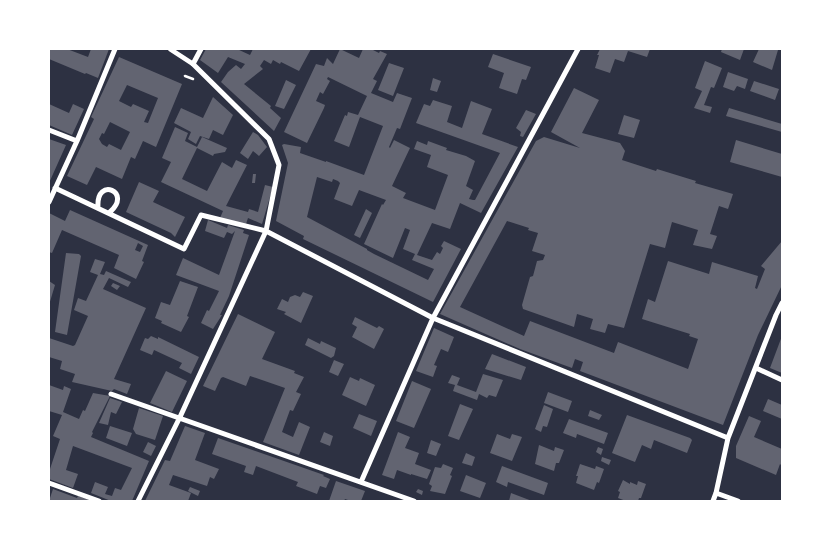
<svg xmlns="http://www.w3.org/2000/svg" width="831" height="550" viewBox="0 0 831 550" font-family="Overpass,sans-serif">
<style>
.building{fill:#626471;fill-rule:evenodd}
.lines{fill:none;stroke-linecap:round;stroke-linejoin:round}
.path{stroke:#fff;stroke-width:2.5}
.pedestrian{stroke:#fff;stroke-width:4.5}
.minor{stroke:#fff;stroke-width:5}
</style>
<rect width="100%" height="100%" fill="#2d3142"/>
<path class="building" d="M49,49H67L88,57L91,49H109L98,78L86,73L85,74L49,59Z
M206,49H237L250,55L253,49H311L299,71L281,62L280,64L273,60L271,64L264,60L260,66L263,69L244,84L271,106L270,108L281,118L274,131L221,82L228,72L236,65L241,69L245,64L228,57L218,73L200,60Z
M340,49L359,58L363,49L373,50L379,53L380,51L387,54L373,79L377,81L371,93L393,102L397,93L412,98L400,129L397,128L389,147L390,148L394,140L410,148L392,186L406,193L403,198L435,210L448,175L427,167L431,155L414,149L417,141L427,145L428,141L447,148L446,150L466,156L475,161L466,186L473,190L469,199L473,200H475L500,153L416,123L424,104L430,106L433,100L452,106L447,122L462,128L471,101L492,109L482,134L518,147L481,213L460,203L450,229L432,223L417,255L432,260L437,252L440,254L443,248L441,246L444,241L461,249L433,302L303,239L304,236L276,221L288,163L282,145L284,144L301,147L300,153L326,162V161L364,175L383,126L360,117L349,147L334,141L345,115L347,116L348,112L358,115L367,96L328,77L327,79L330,81L323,94L320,92L316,101L325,105L324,108L307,143L284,132L316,64L324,66L327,58L333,64ZM317,177L332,182L333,179L338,181L340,183L334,199L352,206L359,190L386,200L383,205L382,204L364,244L393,258L405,228L410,230L403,249L415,254L412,260L434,269L428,280L374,254L367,250V249L307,217Z
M600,49H650L647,57L628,51L624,62L615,59L610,73L595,68L599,55H597Z
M722,49H744L740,60L721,52Z
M759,49L778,50L772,70L753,62Z
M493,54L531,67L526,80L522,79L517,94L499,88L504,73L488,67Z
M119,57L182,84L156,147L143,141L135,159L131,157L122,179L96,167L87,185L67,176L94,119L91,117ZM127,85L158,98L148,123L144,122L149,111L133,104L131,107L119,101ZM110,122L130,132L121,150L109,144L107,147L102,144L99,139L102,133L104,134Z
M705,61L722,68L714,88L711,87L704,105L712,107L710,113L694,108L702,91L695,88Z
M389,63L404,68L393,96L378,90Z
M728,72L748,79L745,89L737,86L734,91L723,87Z
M433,78L441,81L437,92L430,90Z
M286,80L296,85L284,109L275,106Z
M754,81L779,89L775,100L750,91Z
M574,88L599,100L582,133L620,143L625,151L622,160L656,171L657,169L696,181L695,183L733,194L728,209L719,206L710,234L717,236L712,249L693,245L698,230L672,222L665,248L650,244L624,328L608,324L605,333L590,329L593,319L577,314L574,327L523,309L522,305L530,277L533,276L537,261L543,260L545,255L532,251L538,233L528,230L529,228L507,221L460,307L524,336L530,321L614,353L618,342L688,369L698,339L689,336L690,334L642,319L648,299L655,302L668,261L709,274L712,262L758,276L755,288L757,289L765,269L761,266L782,241V285L758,335L723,425L580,371L583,362L575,359L572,368L520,349L440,314L536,141L544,137L580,148L551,132Z
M213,97L233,115L223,135L213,130L209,139L200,136L196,144L188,139L191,132L174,123L181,108L203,118Z
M49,104L69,113L73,104L84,109L72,135L49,125Z
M729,108L782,124V132L726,116Z
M526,110L536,114L523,137L520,136L521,132L516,128Z
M624,115L640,120L634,138L618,134Z
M175,127L188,133L185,141L197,147L202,137L227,148L225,152L214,154L213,156L197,148L182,179L207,191L222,162L232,168L236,160L247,165L226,206L248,212L249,209L258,212L265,185L273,187L262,224L248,218L246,224L220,218L223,211L161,182L171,162L162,158Z
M253,132L258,135L267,147L259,156L253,151L248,159L240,153Z
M49,139L66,145L49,183Z
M736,140L782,154V177L730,162Z
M253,174H256L255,183H252Z
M139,182L159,191L153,202L185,217L175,237L171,233L126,212Z
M366,209L372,213L360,238L354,235Z
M70,210L148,245L142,261L144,262L136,279L114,268L119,255L62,230L52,253L49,252V213L65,221ZM138,243L143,246L140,252L135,250Z
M208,220L227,228L228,225L244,230L243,233L249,235L229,296L220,315H222L213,329L201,323L207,310L209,311L219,291L176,275L183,258L219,275L235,231L232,234L227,232L224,238L205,231Z
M66,253L79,254L81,256L67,335L55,332Z
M95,259L105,262L100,274L104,275L106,271L131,282L128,287L109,278L103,289L146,308L114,379L131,384L127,394L114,389L112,391L72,382L75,374L60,369L62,361L49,357V338L73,346L75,345L88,316L74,310L78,298L86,301L98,275L90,272Z
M49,281L55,285L49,305Z
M180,281L198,287L187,316L189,317L181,332L161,323L162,321L155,318L161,302L170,305Z
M113,283L120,286L117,290L111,286Z
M303,292L313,296L301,323L284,314L286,312L277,309L282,299L288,302L290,297L295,295L300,297Z
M238,314L275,332L262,359L295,371L294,373L304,377L296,392L301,394L293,411L290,410L282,432L293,437L299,422L310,427L299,455L263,442L285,388L250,376L246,386L223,377L221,378L215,391L203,386Z
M355,317L377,328L379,326L384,329L374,349L352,337L357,327L352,324Z
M434,328L454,337L448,352L441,349L434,365L437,366L433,377L416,371Z
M151,336L158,339V337L199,357L191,374L179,368L182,363L154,350L152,355L140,350L145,338L148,339Z
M782,336V373L770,368Z
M308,338L320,344L321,341L336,348L334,356L331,358L305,345Z
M492,354L526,367L521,380L485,369Z
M334,360L344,364L338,376L329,372Z
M166,371L187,381L172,412L150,403Z
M483,374L503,380L496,397L489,395L487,398L479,394L477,400L453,391L455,385L448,383L452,375L460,378L457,385L476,392Z
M350,377L359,381L360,378L375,385L366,406L342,395Z
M412,381L431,389L414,428L396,421Z
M49,385L63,390L64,386L71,389L63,412L79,419L83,410L85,411L93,393L110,396L92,432L93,433L91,437L149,461L132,501H111L91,493L95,482L108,487L105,494L112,496L115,488L121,490L132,468L73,446L66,470L78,474L73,488L49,479V472L60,439L53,436L62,415L49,411Z
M548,392L572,401L568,412L544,403Z
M110,398L122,402L116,414L111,412L108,425L99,423Z
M768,399L782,405V419L763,411Z
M460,404L473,409L459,440L448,436Z
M544,405L553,409L547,427L543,426L541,432L535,429Z
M139,408L163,416L155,440L136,434L133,429Z
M590,410L602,415L599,420L588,416Z
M359,414L377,421L371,436L353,428Z
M627,415L690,438L692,440L687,453L654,440L651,449L642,445L635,462L612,453Z
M749,416L761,421L754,437L782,449V466L780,464L776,475L736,458V446Z
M569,419L608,433L604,444L577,434L576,438L563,433Z
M110,426L132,433L127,446L106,438Z
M185,426L205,433L195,460L219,469L214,479L210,477L207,486L173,475L169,485L191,493L188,501H145L165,460L170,461Z
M324,432L333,436L330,446L320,442Z
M398,432L410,437L405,448L419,453L415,464L431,470L427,479L411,474V475L397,470L394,479L382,475Z
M497,434L510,439L512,434L522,437L512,461L490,453Z
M218,438L324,475L323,476L330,479L326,488L320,486L317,494L296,486L298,482L256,466L253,475L244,472L246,466L212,454Z
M431,440L441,444L436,456L427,453Z
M148,442L156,446L151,456L143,452Z
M539,445L554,451L555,447L564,450L559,463H556L554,471L535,464Z
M598,447L603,449L601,455L596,452Z
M466,453L475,457L472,466L462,463Z
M602,457L611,460L609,465L601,461Z
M443,464L453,468L450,475L452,476L445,494L430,491L432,486L429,484L435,467L441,468Z
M580,464L595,469L596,466L604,469L599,483L597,482L594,490L576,483L578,476H576Z
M502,466L548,483L544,495L508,482L507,487L496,482Z
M466,475L486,483L480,498L460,491Z
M623,480L630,484V482L637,485L638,481L646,484L641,498H639L638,501H626L618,498L620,492L618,491Z
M336,481L365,491L361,501H351L345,499L344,501H329Z
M190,487L200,491L198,496L188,491Z
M53,489L77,498L78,496L93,501H49Z
M418,489L423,491L422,495L416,492Z
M511,493L532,501H509Z"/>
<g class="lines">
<path class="path" d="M185,76L193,79"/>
<path class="pedestrian" d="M170,49L193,64"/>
<path class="minor" d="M49,130L77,141
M55,188L184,249L201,215L266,231L433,318L728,438
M49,202L77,141L115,49
M98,207C96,176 133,192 110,212
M756,368L782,380
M111,394L414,501
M361,482L433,318L578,49
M49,483L99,501
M716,493L738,501
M138,501L180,417L266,231L279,165L269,139L193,64L201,49
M713,501L716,493L728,438L776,315L782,303"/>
</g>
<rect width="831" height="550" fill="none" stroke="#ffffff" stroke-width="100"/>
</svg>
